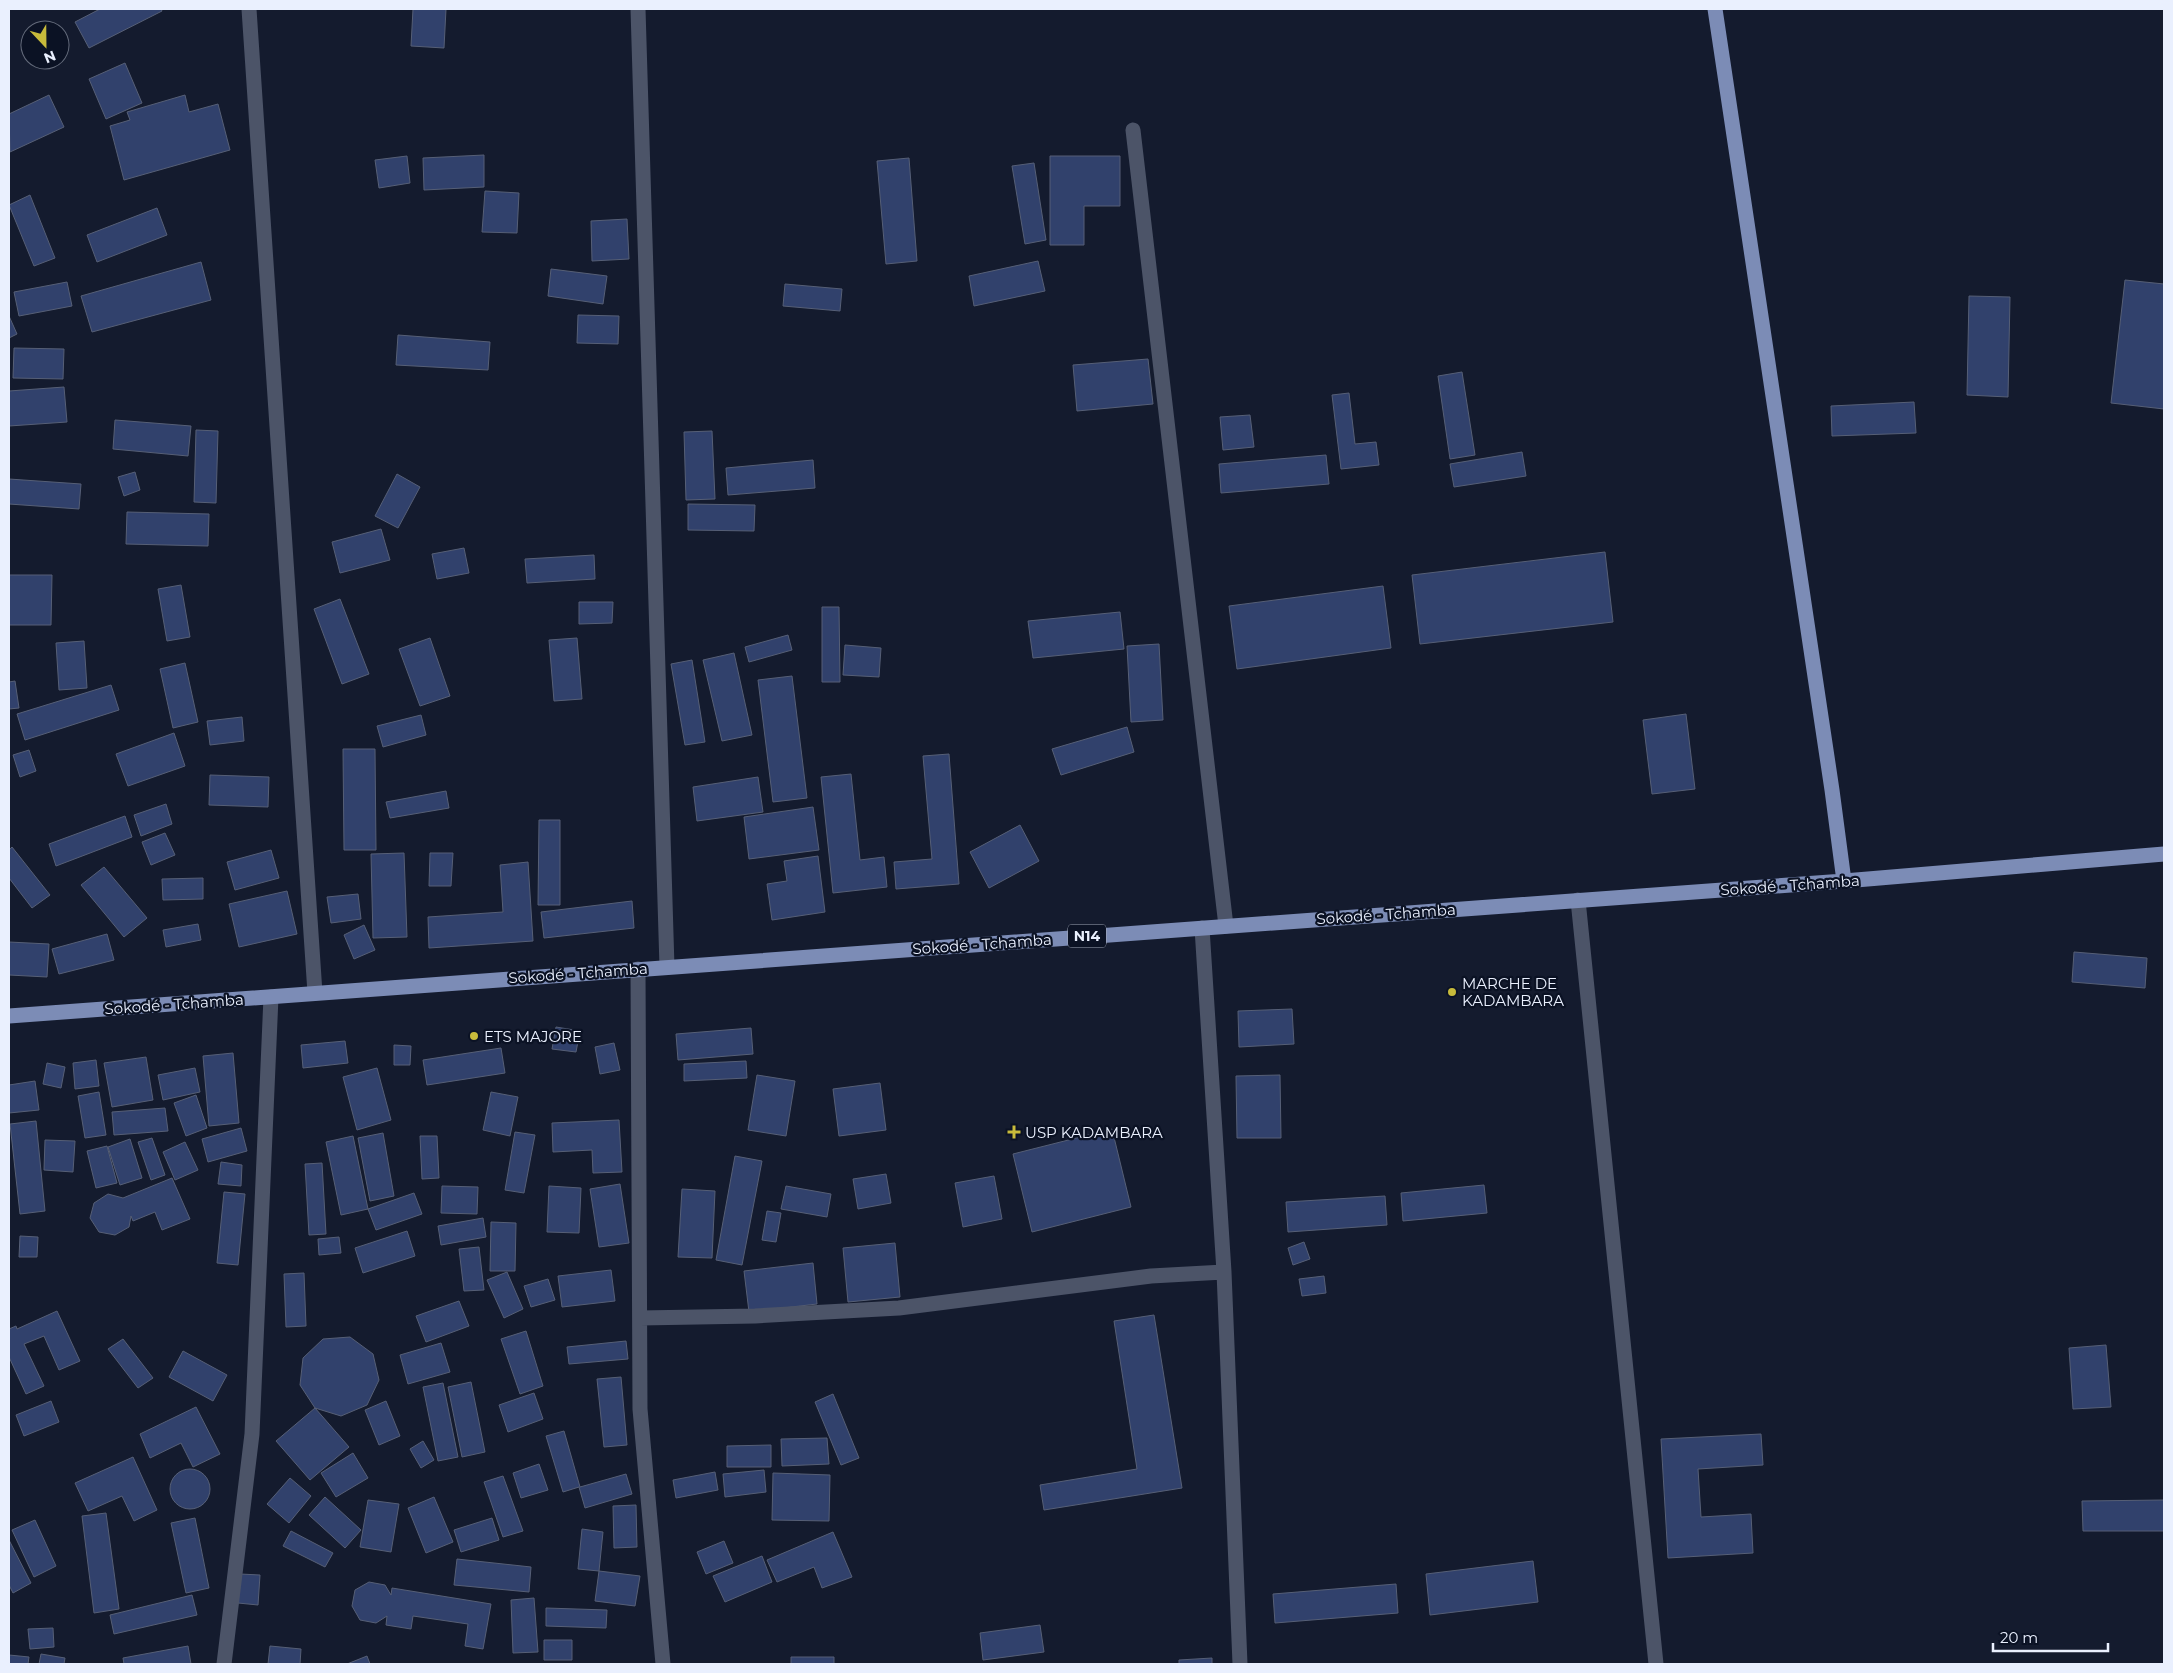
<svg xmlns="http://www.w3.org/2000/svg" width="2173" height="1673" viewBox="0 0 2173 1673" font-family="Montserrat,sans-serif">
<style>
.building{fill:#31416c;stroke:#565f76}
.lines{fill:none;stroke-linecap:round;stroke-linejoin:round}
.minor{stroke:#4c5468;stroke-width:15}
.major{stroke:#7c8cb6;stroke-width:15}
.poi-dot{fill:#c8bb3b;stroke:#0b1224;stroke-width:2}
.labels{text-anchor:middle;dominant-baseline:central;stroke-width:4.5;stroke-linejoin:round;paint-order:stroke}
.shield{fill:#0b1224;stroke:#a7adbd;stroke-width:1}
.shield-label{font-size:14px;font-weight:bold;fill:#eaf0fe}
.street-label{font-size:15px;fill:#eaf0fe;stroke:#0b1224}
.poi-label{font-size:15px;fill:#eaf0fe;stroke:#0b1224;text-anchor:start}
</style>
<rect width="100%" height="100%" fill="#141b2e"/>
<path class="building" d="M100,9H161L162,11L89,48L75,22Z
M413,9H446L444,48L411,46Z
M125,63L142,103L106,119L89,79Z
M49,95L64,127L10,152L9,114Z
M185,95L189,112L218,104L230,150L124,180L110,126L130,120L127,112Z
M484,155V187L424,190L423,158Z
M407,156L410,183L379,188L375,160Z
M1050,156H1120V206H1084V245H1050Z
M909,158L917,261L886,264L877,161Z
M1034,163L1046,240L1025,244L1012,166Z
M485,191L519,193L517,233L482,232Z
M30,195L55,258L34,266L9,205Z
M157,208L167,235L97,262L87,235Z
M627,219L629,259L592,261L591,221Z
M1038,261L1045,291L974,306L969,276Z
M201,262L211,300L92,332L81,296Z
M551,269L607,276L603,304L548,296Z
M2125,280L2164,284V409L2111,403Z
M67,282L72,306L19,316L14,292Z
M785,284L842,289L840,311L783,306Z
M1969,296L2010,297L2008,397L1967,395Z
M578,315L619,316L618,344L577,343Z
M9,316L17,334L9,338Z
M398,335L490,342L488,370L396,365Z
M14,348L64,349L63,379L13,378Z
M1148,359L1153,404L1077,411L1073,365Z
M1462,372L1475,455L1450,459L1438,376Z
M64,387L67,422L9,426V391Z
M1349,393L1355,444L1376,442L1379,465L1341,469L1332,395Z
M1914,402L1916,433L1832,436L1831,406Z
M1250,415L1254,447L1223,450L1220,417Z
M115,420L191,426L188,456L113,449Z
M196,430L218,431L216,503L194,502Z
M712,431L715,499L686,500L684,432Z
M1522,452L1526,476L1454,487L1450,464Z
M1326,455L1329,484L1221,493L1219,464Z
M813,460L815,488L728,495L726,468Z
M135,472L140,490L124,496L118,477Z
M397,474L420,487L398,528L375,516Z
M9,479L81,484L79,509L9,504Z
M688,504L755,505L754,531L688,530Z
M127,512L209,514L208,546L126,544Z
M381,529L390,560L340,573L332,542Z
M464,548L469,573L437,579L432,554Z
M1605,552L1613,622L1420,644L1412,575Z
M594,555L595,579L527,583L525,559Z
M9,575H52L51,625H9Z
M181,585L190,637L167,641L158,589Z
M1383,586L1391,648L1237,669L1229,606Z
M340,599L369,674L342,684L314,609Z
M579,602H613L612,623L579,624Z
M822,607H839L840,682H822Z
M1120,612L1124,649L1033,658L1028,621Z
M788,635L792,650L749,662L745,647Z
M430,638L450,696L420,706L399,649Z
M577,638L582,699L554,701L549,640Z
M84,641L87,688L59,690L56,643Z
M1159,644L1163,720L1131,722L1127,646Z
M845,645L881,648L879,677L843,675Z
M734,653L752,735L722,741L703,660Z
M692,660L705,742L685,745L671,664Z
M185,663L198,722L173,728L160,669Z
M792,676L807,798L773,802L758,680Z
M15,681L19,708L9,709V682Z
M111,685L119,710L25,740L17,714Z
M1686,714L1695,789L1652,794L1643,720Z
M421,715L426,735L383,747L377,726Z
M242,717L244,741L210,745L207,721Z
M1127,727L1134,752L1061,775L1052,749Z
M174,733L185,766L128,786L116,754Z
M343,749H375L376,850H344Z
M29,750L36,771L20,777L13,755Z
M949,754L959,884L896,889L894,862L932,859L923,756Z
M851,774L860,860L884,857L887,887L833,893L821,777Z
M210,775L269,777L268,807L209,805Z
M758,777L763,812L697,821L693,787Z
M446,791L449,808L390,818L386,802Z
M166,804L172,824L141,836L134,815Z
M813,807L819,850L749,859L744,817Z
M125,816L132,837L56,866L49,844Z
M539,820H560V905H538Z
M1020,825L1039,861L989,888L970,852Z
M165,833L175,855L151,865L142,842Z
M12,847L50,895L32,908L9,878V850Z
M271,850L279,878L235,890L227,862Z
M404,853L407,937L373,938L371,854Z
M430,853H453L451,886H429Z
M818,856L825,912L772,920L767,884L787,881L784,861Z
M528,862L533,941L429,948L428,917L503,912L500,865Z
M104,867L147,918L124,937L81,885Z
M203,878V899L163,900L162,879Z
M287,891L297,934L239,947L229,904Z
M358,894L361,919L331,923L327,897Z
M632,901L634,928L544,938L541,912Z
M198,924L201,940L166,947L163,930Z
M364,925L375,950L354,959L344,935Z
M107,934L114,960L59,974L52,949Z
M9,942L49,944L47,977L9,975Z
M2074,952L2147,958L2145,988L2072,982Z
M1292,1009L1294,1044L1239,1047L1238,1011Z
M556,1027L580,1031L576,1052L552,1049Z
M751,1028L753,1054L678,1060L676,1034Z
M345,1041L348,1063L303,1068L301,1045Z
M614,1043L620,1070L600,1074L595,1047Z
M394,1045L411,1046L410,1065H394Z
M501,1048L505,1073L427,1085L423,1060Z
M233,1053L239,1123L209,1126L203,1056Z
M146,1057L153,1100L112,1107L104,1063Z
M96,1060L99,1086L75,1089L73,1063Z
M746,1061L747,1078L684,1081V1064Z
M47,1063L65,1067L61,1088L43,1084Z
M195,1068L200,1092L163,1100L158,1075Z
M377,1068L391,1120L357,1130L343,1077Z
M757,1075L795,1081L786,1136L748,1130Z
M1280,1075L1281,1138H1237L1236,1076Z
M35,1081L39,1110L9,1113V1085Z
M880,1083L886,1130L839,1136L833,1089Z
M99,1092L106,1135L85,1138L78,1096Z
M491,1092L518,1097L510,1136L483,1130Z
M196,1095L207,1128L186,1136L174,1103Z
M165,1108L168,1131L114,1135L112,1112Z
M619,1120L622,1172L593,1173L592,1150L553,1152L552,1123Z
M36,1121L45,1211L20,1214L10,1124Z
M241,1128L247,1151L208,1162L202,1139Z
M1112,1129L1131,1207L1032,1232L1013,1154Z
M515,1132L535,1135L524,1193L505,1190Z
M383,1133L394,1196L370,1201L358,1138Z
M353,1136L368,1209L341,1215L326,1142Z
M420,1136H437L439,1178L422,1179Z
M152,1138L165,1175L151,1180L138,1142Z
M130,1139L142,1178L120,1185L108,1147Z
M45,1140L75,1141L73,1172L44,1170Z
M185,1142L198,1170L175,1180L163,1152Z
M107,1146L117,1183L96,1188L87,1151Z
M735,1156L762,1161L742,1265L716,1260Z
M221,1162L242,1165L241,1186L218,1184Z
M322,1163L326,1234L309,1235L305,1164Z
M886,1174L891,1203L858,1209L853,1179Z
M994,1176L1002,1219L963,1227L955,1183Z
M172,1178L190,1219L162,1230L155,1212L133,1221L131,1216L129,1227L115,1235L99,1232L90,1218L94,1203L108,1194L123,1198Z
M620,1184L629,1243L599,1247L590,1189Z
M1484,1185L1487,1213L1403,1221L1401,1193Z
M442,1186L478,1187L477,1214L441,1213Z
M549,1186L581,1188L579,1233L547,1232Z
M786,1186L831,1194L827,1217L781,1209Z
M682,1189L715,1191L712,1258L678,1257Z
M224,1192L245,1194L238,1265L217,1263Z
M414,1193L422,1214L376,1230L368,1209Z
M1385,1196L1387,1225L1288,1232L1286,1202Z
M767,1211L781,1213L776,1242L762,1240Z
M483,1218L486,1237L441,1245L438,1226Z
M491,1222L516,1223L515,1271H490Z
M407,1231L415,1256L363,1273L355,1248Z
M20,1236L38,1237L37,1257H19Z
M339,1237L341,1253L319,1255L318,1239Z
M1304,1242L1310,1259L1293,1265L1288,1248Z
M895,1243L900,1297L848,1302L843,1248Z
M479,1247L484,1290L464,1291L459,1249Z
M813,1263L817,1304L749,1312L744,1271Z
M611,1270L615,1301L562,1307L558,1276Z
M507,1272L523,1309L504,1318L487,1280Z
M304,1273L306,1326L286,1327L284,1274Z
M1324,1276L1326,1293L1302,1296L1299,1279Z
M548,1279L555,1300L531,1307L524,1286Z
M459,1301L469,1326L426,1342L416,1316Z
M57,1311L80,1361L59,1370L44,1336L24,1344L44,1386L26,1394L9,1357V1329L16,1326L17,1329Z
M1154,1315L1182,1488L1044,1510L1040,1485L1137,1469L1114,1321Z
M526,1331L543,1386L520,1394L501,1339Z
M350,1337L373,1354L379,1380L367,1405L341,1416L315,1408L300,1385L303,1358L323,1339Z
M123,1339L153,1378L138,1388L108,1349Z
M626,1341L628,1359L569,1364L567,1347Z
M441,1343L450,1372L408,1384L400,1355Z
M2106,1345L2111,1407L2073,1409L2069,1348Z
M183,1351L227,1375L213,1401L169,1377Z
M621,1377L627,1445L604,1447L597,1379Z
M471,1382L485,1452L462,1457L448,1387Z
M443,1383L458,1457L438,1461L423,1387Z
M534,1393L543,1419L508,1432L499,1405Z
M833,1394L859,1458L841,1465L815,1402Z
M51,1401L59,1422L24,1436L16,1415Z
M386,1401L400,1436L379,1445L365,1410Z
M196,1407L220,1454L193,1467L181,1443L150,1458L140,1434Z
M315,1408L349,1447L310,1480L276,1441Z
M564,1431L580,1487L626,1474L632,1494L585,1508L579,1487L563,1492L546,1436Z
M1761,1434L1763,1465L1698,1469L1701,1517L1751,1514L1753,1553L1668,1558L1661,1439Z
M827,1438L829,1464L782,1466L781,1439Z
M423,1441L434,1460L421,1468L410,1449Z
M771,1445V1467H727V1446Z
M353,1453L368,1478L336,1497L321,1473Z
M133,1457L157,1510L134,1521L122,1496L88,1511L75,1483Z
M539,1464L548,1490L521,1498L513,1473Z
M170 1489a20 20 0 1 1 40 0a20 20 0 1 1-40 0Z
M764,1470L766,1492L725,1497L723,1474Z
M715,1472L718,1490L676,1498L673,1480Z
M773,1473L830,1475L829,1521L772,1520Z
M503,1476L523,1531L503,1537L484,1482Z
M290,1478L311,1496L289,1523L267,1504Z
M325,1497L361,1530L345,1548L309,1515Z
M434,1497L453,1542L426,1553L408,1508Z
M368,1500L399,1504L391,1552L360,1547Z
M2164,1500V1531H2083L2082,1501Z
M636,1505L637,1547L614,1548L613,1506Z
M106,1513L119,1609L94,1613L82,1516Z
M195,1518L209,1588L186,1593L171,1523Z
M492,1518L499,1540L461,1552L454,1530Z
M35,1520L56,1566L34,1577L12,1530Z
M582,1529L603,1532L599,1571L578,1569Z
M291,1531L333,1553L325,1567L283,1546Z
M833,1532L852,1577L822,1588L814,1567L777,1582L767,1560Z
M9,1540L31,1583L13,1593L9,1585Z
M724,1541L733,1563L706,1574L697,1552Z
M762,1556L772,1582L725,1602L713,1576Z
M457,1559L531,1567L529,1592L454,1585Z
M1533,1561L1538,1602L1430,1615L1426,1574Z
M599,1571L640,1576L635,1606L595,1601Z
M240,1574L260,1575L258,1605L238,1603Z
M369,1582L385,1585L391,1595L392,1588L491,1604L483,1649L465,1646L468,1624L413,1616L411,1629L386,1625L387,1616L376,1623L360,1620L352,1606L355,1590Z
M1396,1584L1398,1613L1275,1623L1273,1594Z
M192,1595L197,1615L114,1634L110,1615Z
M534,1598L538,1652L513,1653L511,1600Z
M546,1608L607,1610L606,1628L546,1626Z
M1040,1625L1044,1652L983,1660L980,1633Z
M53,1628L54,1647L30,1649L28,1629Z
M544,1640H572V1660H544Z
M188,1646L191,1664H124L123,1658Z
M270,1646L301,1649L300,1664H268Z
M41,1654L65,1658L64,1664H39Z
M9,1655L29,1657L28,1664H9Z
M367,1656L370,1664H347Z
M791,1657H834V1664H791Z
M1212,1658V1664H1179V1660Z"/>
<g class="lines">
<path class="minor" d="M249,9L315,993
M638,9L667,967
M1133,130L1226,926
M1578,900L1656,1664
M1202,928L1224,1272L1240,1664
M638,969L640,1409L663,1664
M640,1318L755,1316L899,1308L1151,1276L1224,1272
M224,1664L252,1434L271,997"/>
<path class="major" d="M1715,9L1832,790L1844,881
M9,1016L1844,881L2164,854"/>
</g>
<g class="poi-dot">
<circle cx="1452" cy="992" r="5"/>
<circle cx="474" cy="1036" r="5"/>
<path d="M1011.5 1124.5h5v5h5v5h-5v5h-5v-5h-5v-5h5z"/>
</g>
<g class="labels">
<rect class="shield" x="1068" y="924.5" width="38" height="23" rx="4"/>
<g class="shield-label">
<text x="1087" y="936">N14</text>
</g>
<g class="street-label">
<text transform="translate(1790 885) rotate(-4)">Sokodé - Tchamba</text>
<text transform="translate(1386 914) rotate(-4)">Sokodé - Tchamba</text>
<text transform="translate(982 944) rotate(-4)">Sokodé - Tchamba</text>
<text transform="translate(578 973) rotate(-4)">Sokodé - Tchamba</text>
<text transform="translate(174 1004) rotate(-4)">Sokodé - Tchamba</text>
</g>
<g class="poi-label">
<text x="1462" y="983">MARCHE DE<tspan x="1462" dy="17">KADAMBARA</tspan></text>
<text x="484" y="1036">ETS MAJORE</text>
<text x="1025" y="1132">USP KADAMBARA</text>
</g>
</g>
<rect width="2173" height="1673" fill="none" stroke="#eaf0fe" stroke-width="20"/>
<g transform="translate(45 45) rotate(158)"><circle r="24" fill="#0b1224" stroke="#646b7b"/>
<path d="M0-4L9 19L0 12L-9 19Z" fill="#c8bb3b"/>
<text y="-8" font-size="14" font-weight="bold" text-anchor="middle" fill="#eaf0fe">N</text>
</g>
<path d="M1993 1643v8h115v-8" fill="none" stroke="#eaf0fe" stroke-width="2.5"/>
<text x="2000" y="1643" font-size="15" fill="#eaf0fe" stroke="#0b1224" stroke-width="4" paint-order="stroke">20 m</text>
</svg>
